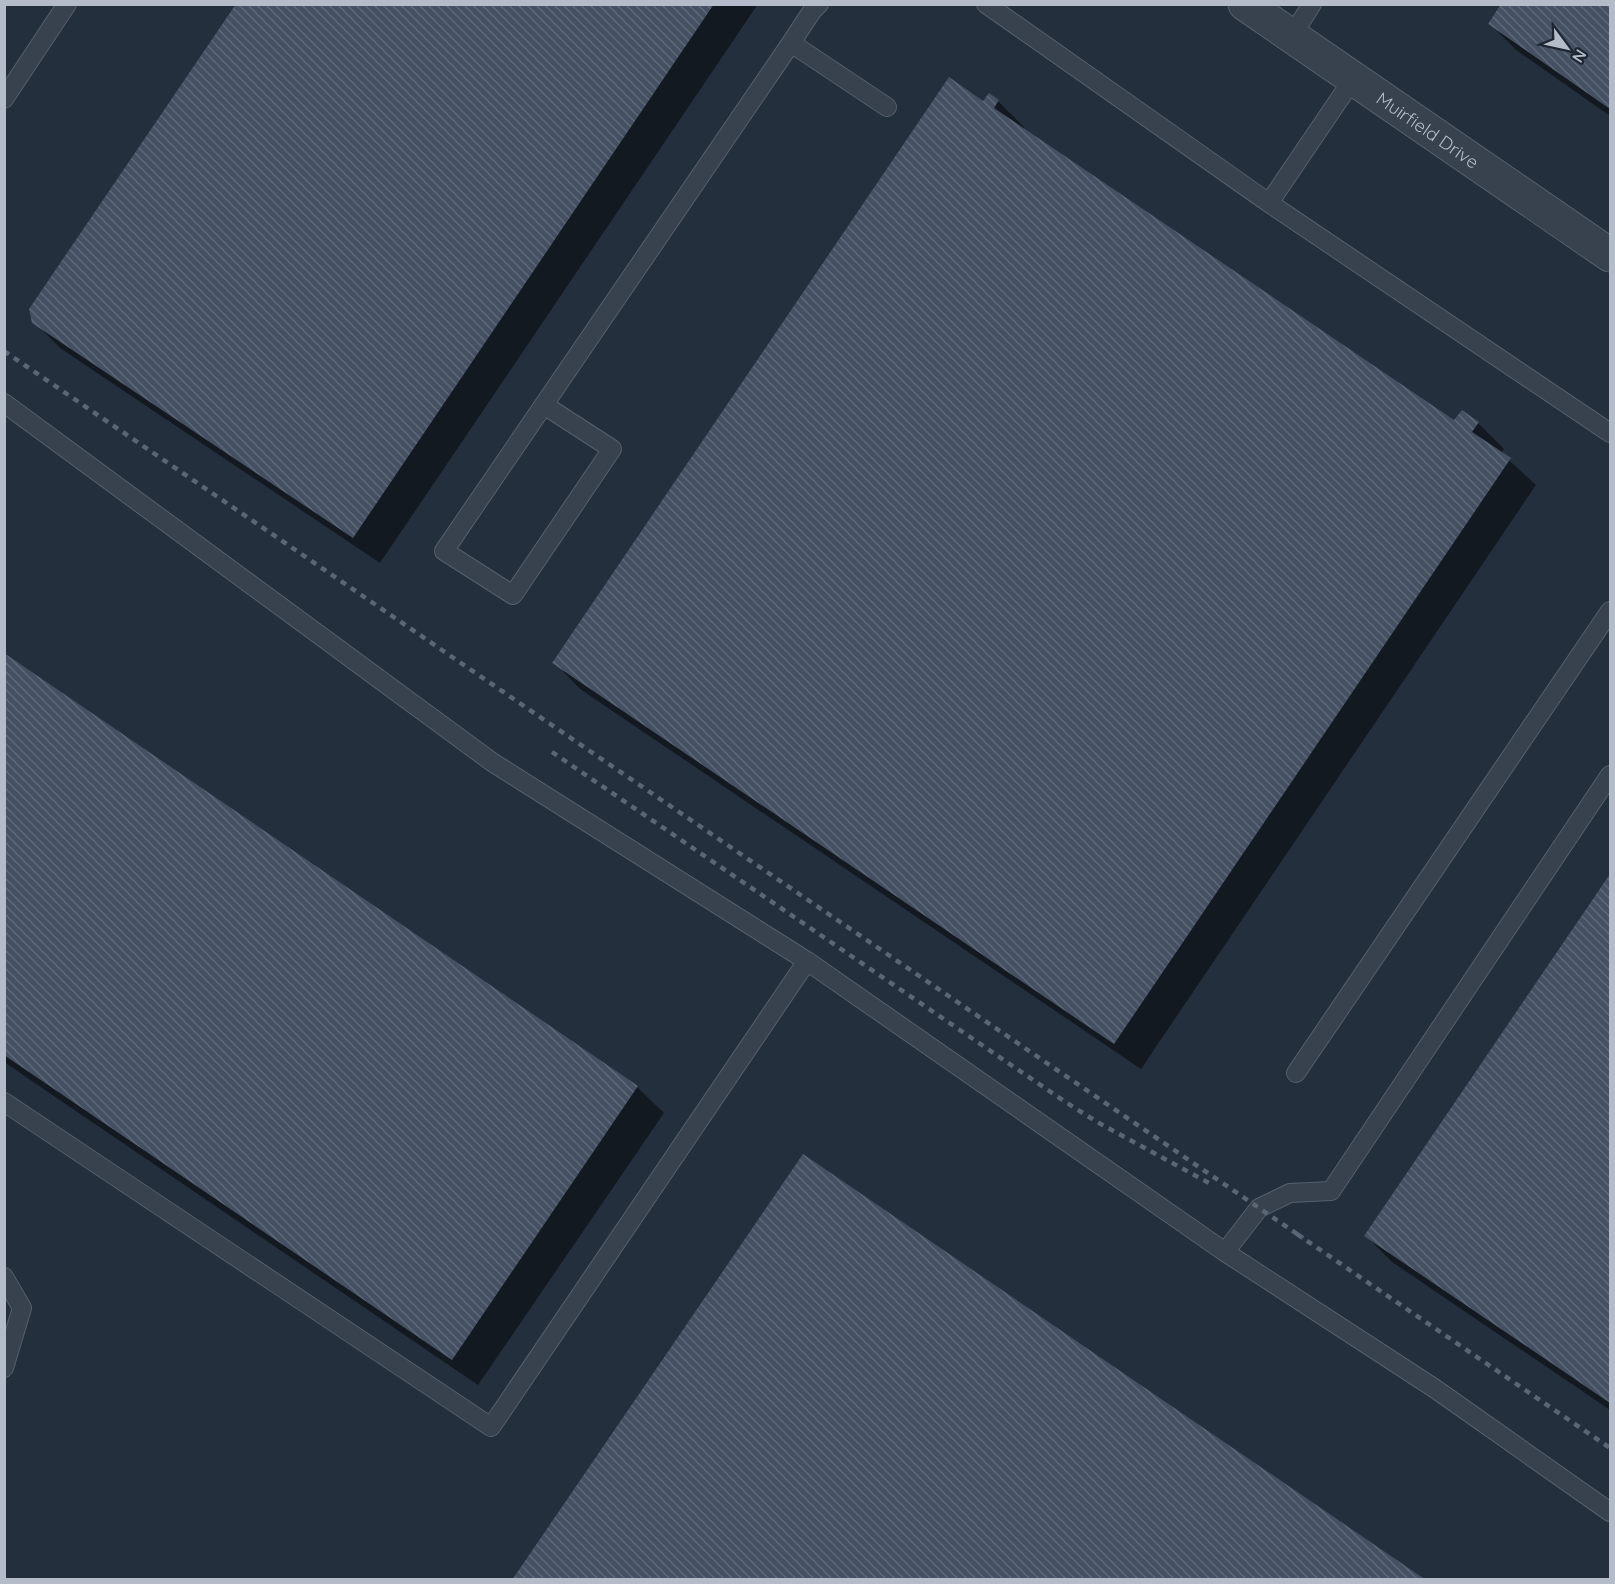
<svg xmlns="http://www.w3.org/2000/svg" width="1615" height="1584" viewBox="0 0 1615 1584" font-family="Quicksand,sans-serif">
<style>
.shadow{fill:#0007}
.building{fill:url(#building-back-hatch)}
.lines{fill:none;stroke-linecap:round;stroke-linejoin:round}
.service-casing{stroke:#565f6c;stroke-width:20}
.minor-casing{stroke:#565f6c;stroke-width:35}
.service{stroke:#38414e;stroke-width:18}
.minor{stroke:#38414e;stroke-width:33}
.rail{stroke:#5a6575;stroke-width:4.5;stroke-dasharray:6 6;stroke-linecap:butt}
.labels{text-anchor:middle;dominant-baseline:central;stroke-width:4.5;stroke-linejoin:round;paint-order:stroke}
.street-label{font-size:18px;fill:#b4bcc9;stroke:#1d2633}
</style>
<defs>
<pattern id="building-back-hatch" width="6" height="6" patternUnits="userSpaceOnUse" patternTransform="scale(1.5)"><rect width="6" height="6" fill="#455162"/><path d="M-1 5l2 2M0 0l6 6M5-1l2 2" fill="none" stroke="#5d6877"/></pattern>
</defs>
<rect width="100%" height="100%" fill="#242f3e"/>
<path class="shadow" d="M237,4H758L380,563L60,348L34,322Z
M1503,4H1610V116L1516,50L1490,24Z
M998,101L1024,127L1023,130L1455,423H1478L1504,449L1501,453L1536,485L1141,1069L580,689L554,662L984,103Z
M4,655L637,1087L664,1113L478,1385L4,1062Z
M1610,877V1410L1392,1262L1366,1236Z"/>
<path class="building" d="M236,4H714L353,538L32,323L29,309Z
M1501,4H1610V109L1488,24Z
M949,77L983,101L989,93L999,100L994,108L1454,420L1462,410L1479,422L1472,432L1511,458L1114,1044L552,663Z
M4,653L638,1086L452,1360L4,1055Z
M1610,874V1403L1364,1236Z
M803,1154L1426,1580H512Z"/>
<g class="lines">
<g class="service-casing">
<path id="service" d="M986,4L1269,203L1610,433
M1291,37L1312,4
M791,43L887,107
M4,99L67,4
M1269,203L1353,79
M4,403L492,762L807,961L491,1427L4,1102
M544,405L612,449L513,595L444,551L791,43L812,11L819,4
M807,961L1225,1252L1259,1208L1290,1193L1331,1191L1610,775
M1296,1073L1610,611
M1225,1252L1434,1388L1610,1512
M4,1277L22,1308L4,1368"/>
</g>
<g class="minor-casing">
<g id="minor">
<path id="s1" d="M1245,4L1610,255"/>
</g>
</g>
<use href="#service" class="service"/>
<use href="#minor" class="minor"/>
<path class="rail" d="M4,351L1303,1238
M552,752L1064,1101L1097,1122L1209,1183
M1297,1234L1610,1448"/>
</g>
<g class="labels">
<g class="street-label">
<text stroke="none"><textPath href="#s1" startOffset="222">Muirfield Drive</textPath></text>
</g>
</g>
<rect width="1615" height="1584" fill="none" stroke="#b4bcc9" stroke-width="12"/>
<g transform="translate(1567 48) rotate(123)" stroke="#1d2633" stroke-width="4.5" paint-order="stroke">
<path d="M0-4.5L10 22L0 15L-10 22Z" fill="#b4bcc9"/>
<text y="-9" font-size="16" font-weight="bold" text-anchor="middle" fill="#b4bcc9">N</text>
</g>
</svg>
